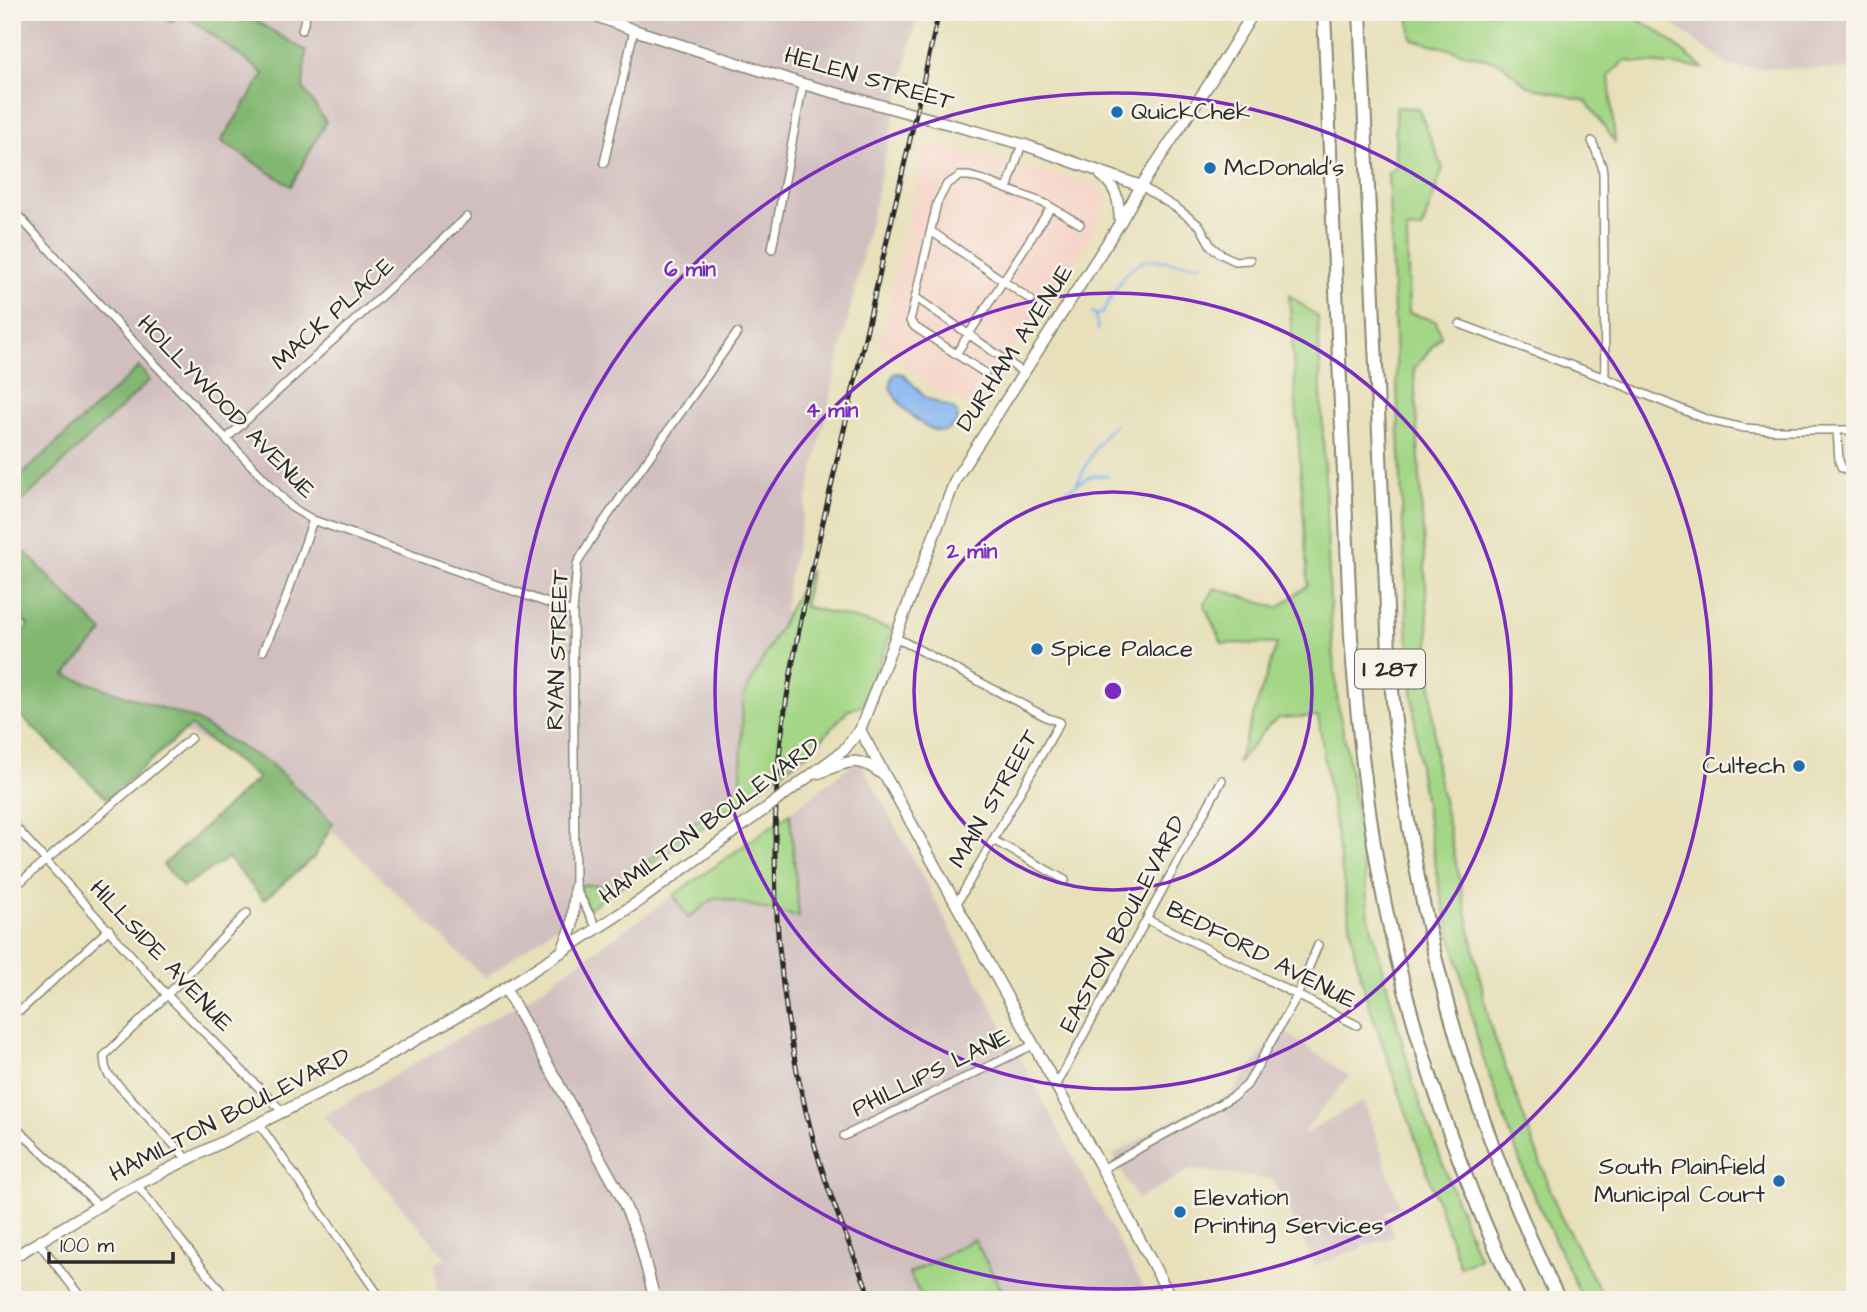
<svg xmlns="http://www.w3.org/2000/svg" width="1867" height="1312" viewBox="0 0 1867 1312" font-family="'Architects Daughter',sans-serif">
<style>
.built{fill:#f6d1c5}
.industrial{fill:#d1bfbf}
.green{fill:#a3d685;stroke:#678058;stroke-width:2}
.forest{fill:#82b772;stroke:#56714e;stroke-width:2}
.water{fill:#83b5f0;stroke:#57708e;stroke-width:2}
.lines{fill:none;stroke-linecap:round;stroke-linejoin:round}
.stream{stroke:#83b5f0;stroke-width:2.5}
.street-casing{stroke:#898672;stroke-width:10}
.secondary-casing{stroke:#898672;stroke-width:13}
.highway-casing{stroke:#898672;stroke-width:16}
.street{stroke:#fff;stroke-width:7}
.secondary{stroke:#fff;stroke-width:10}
.highway{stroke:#fff;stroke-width:12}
.rail-casing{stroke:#2b2b2b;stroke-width:5}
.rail{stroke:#f7f3e8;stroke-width:2.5;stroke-dasharray:8;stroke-linecap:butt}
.secondary-bridge-casing{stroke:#898672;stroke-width:13;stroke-linecap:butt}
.secondary-bridge{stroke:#fff;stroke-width:10}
.ring{fill:none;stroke:#7b2cbf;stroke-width:3.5}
.poi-dot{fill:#1f6fb2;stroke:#f7f3e8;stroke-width:2.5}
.labels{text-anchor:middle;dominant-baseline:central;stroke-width:5;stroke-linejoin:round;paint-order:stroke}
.shield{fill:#f7f3e8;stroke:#686764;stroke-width:2}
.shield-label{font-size:23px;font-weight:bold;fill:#2b2b2b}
.street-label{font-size:24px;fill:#2b2b2b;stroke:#f7f3e8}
.poi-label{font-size:24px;fill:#2b2b2b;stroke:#f7f3e8;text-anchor:start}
.centre{fill:#7b2cbf;stroke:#f7f3e8;stroke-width:3.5}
.ring-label{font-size:21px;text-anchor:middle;font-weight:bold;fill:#7b2cbf;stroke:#f7f3e8;stroke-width:5;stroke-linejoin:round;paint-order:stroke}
</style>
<rect width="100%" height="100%" fill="#f7f3e8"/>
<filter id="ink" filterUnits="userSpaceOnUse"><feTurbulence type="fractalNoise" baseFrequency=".0143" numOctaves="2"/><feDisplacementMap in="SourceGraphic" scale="14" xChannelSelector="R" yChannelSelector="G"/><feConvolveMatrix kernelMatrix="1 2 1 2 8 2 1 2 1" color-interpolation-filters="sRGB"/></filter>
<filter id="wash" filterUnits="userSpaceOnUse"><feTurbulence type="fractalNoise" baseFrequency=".00686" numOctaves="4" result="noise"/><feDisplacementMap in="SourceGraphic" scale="28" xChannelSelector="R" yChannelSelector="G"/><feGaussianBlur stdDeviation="1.57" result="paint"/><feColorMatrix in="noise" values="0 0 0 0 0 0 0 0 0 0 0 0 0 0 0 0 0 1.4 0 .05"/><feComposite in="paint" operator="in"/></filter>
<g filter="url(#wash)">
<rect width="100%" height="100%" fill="#e7e0ba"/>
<path class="built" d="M925,143L1095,184L1105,195L1107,202L1104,215L974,412L923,380L880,344Z"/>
<path class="industrial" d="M12,12H918L788,582L767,773L485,978L304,804L262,767L52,674L12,596Z
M1657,12H1855V70L1731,67Z
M859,759L1150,1300H447L436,1287L435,1263L447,1259L323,1116L530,997L674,895L688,918L716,897L799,917L790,813Z
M1278,1027L1349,1076L1300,1136L1364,1101L1400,1206L1385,1212L1394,1236L1315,1265L1273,1180L1191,1169L1137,1200L1113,1155L1168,1122L1231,1095L1269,1043Z"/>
<path class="green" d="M1408,12H1624L1658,31L1703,68L1624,61L1609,76L1615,142L1586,101L1526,85L1501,63L1412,39Z
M1396,107L1418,108L1443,168L1422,229L1407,230L1409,313L1436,321L1441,336L1414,369L1436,767L1490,1025L1559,1213L1605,1300H1583L1526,1178L1481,1052L1440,892L1420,774L1408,644L1388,172L1395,168Z
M1289,295L1318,317L1331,626L1338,706L1347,751L1360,833L1369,917L1414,1087L1472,1242L1480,1258L1460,1267L1366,996L1354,949L1318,716L1279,718L1268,726L1237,764L1277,644L1222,643L1204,605L1215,588L1278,608L1308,585Z
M810,570L804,606L893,629L862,706L848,710L810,752L588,909L579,885L618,886L741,784L743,697Z
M790,813L799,917L716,897L688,918L674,895Z
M974,1239L1007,1300H924L909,1274Z"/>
<path class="forest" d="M156,12H241L306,51L303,88L326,122L291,186L221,141L264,74L184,14L171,21Z
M139,367L150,380L12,511V484Z
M12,539L103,632L65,675L194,719L237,745L271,764L333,823L315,856L264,900L228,858L183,887L163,865L258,778L190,726L107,799L16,711L12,712V654L28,625L12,610Z"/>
<path class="water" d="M897,373L903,374L926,398L954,409L957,413V423C952,427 949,431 942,431C923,432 897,403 890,388L893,375Z"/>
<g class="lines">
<path class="stream" d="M1092,312L1095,315L1098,330
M1095,315L1103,313C1115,291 1126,258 1156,260C1171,262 1185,265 1201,264
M1076,485C1087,465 1097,439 1115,425
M1060,494L1091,476H1108"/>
</g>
</g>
<g filter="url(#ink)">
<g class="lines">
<g class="street-casing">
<path id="street" d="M302,30L307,12
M1592,141L1602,166L1603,173L1605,378
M604,163L634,30
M1141,186L1178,209L1200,226L1211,246L1219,253L1235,261L1250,260
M1007,189L1022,144
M12,209L134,342L291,507L313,520L573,612
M931,231L1031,300
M772,249L803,84
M915,297L1024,373
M1460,324L1605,378L1708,420L1744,428L1773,430H1855
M956,354L1051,207
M985,373L915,327L910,321L937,203L947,184L954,180L960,176H969L983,180L1046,204L1080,224
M1837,430L1839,461L1842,468L1855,472
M226,439L467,217
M895,637L1048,718L1060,722L956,905
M263,651L285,601L313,520
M12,823L167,995L283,1112
M993,840L1065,880
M12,889L191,738
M1148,920C1218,953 1287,991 1357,1025
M597,928L575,888L573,612L577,564L590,541L737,333
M21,1010L109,929
M1056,1086L1222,780
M12,1124L99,1206
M259,1124L382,1300
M844,1136L1033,1045
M188,1160L108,1074L105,1066L104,1056L167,995L247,913
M1102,1169L1234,1096L1247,1085L1297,996L1318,945
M137,1185L228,1300
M39,1243L83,1300
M364,1300L376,1291"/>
</g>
<g class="secondary-casing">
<path id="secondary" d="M585,12L634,30L803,84L1022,144L1141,186
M1101,175C1118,189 1119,201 1120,223
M860,730L1102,1169L1172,1300
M819,773C848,762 856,754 882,774
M788,792L843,751L860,730L956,478L1120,223L1141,186L1209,84L1254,12
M562,951L572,927L575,888
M505,988L620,1194L639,1239L655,1300
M12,1258L117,1195L342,1082L498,993L641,900L768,807"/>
</g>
<g class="highway-casing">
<path id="highway" d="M1324,12L1351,637C1358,727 1367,816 1385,905C1413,1041 1459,1173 1519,1300
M1360,12L1389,653C1405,882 1458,1093 1559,1300"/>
</g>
<use href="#street" class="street"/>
<use href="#secondary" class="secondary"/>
<use href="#highway" class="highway"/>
<g class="rail-casing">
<path id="rail" d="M872,1300C851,1249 830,1199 815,1146C780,1020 768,888 779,758C784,705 794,653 805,601L939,12"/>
</g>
<use href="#rail" class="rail"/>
<g class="secondary-bridge-casing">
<path id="secondary-bridge" d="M768,807L788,792"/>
</g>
<use href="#secondary-bridge" class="secondary-bridge"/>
</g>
</g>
<g class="ring">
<circle cx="1113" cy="691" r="199"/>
<circle cx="1113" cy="691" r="398"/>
<circle cx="1113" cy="691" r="598"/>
</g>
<g class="poi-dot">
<circle cx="1117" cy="112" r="7"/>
<circle cx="1210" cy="168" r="7"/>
<circle cx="1037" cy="649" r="7"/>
<circle cx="1799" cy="766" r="7"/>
<circle cx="1779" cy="1181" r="7"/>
<circle cx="1180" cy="1212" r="7"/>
</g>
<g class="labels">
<rect class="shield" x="1355" y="649.5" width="70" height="39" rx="5"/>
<g class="shield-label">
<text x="1390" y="669">I 287</text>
</g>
<g class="street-label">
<text transform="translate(869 79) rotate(16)">HELEN STREET</text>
<text transform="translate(333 314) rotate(-42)">MACK PLACE</text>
<text transform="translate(1015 348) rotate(-57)">DURHAM AVENUE</text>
<text transform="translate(226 407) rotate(46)">HOLLYWOOD AVENUE</text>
<text transform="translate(558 650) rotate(-88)">RYAN STREET</text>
<text transform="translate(994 799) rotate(-60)">MAIN STREET</text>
<text transform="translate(710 821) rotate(-36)">HAMILTON BOULEVARD</text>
<text transform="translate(1123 924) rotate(-62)">EASTON BOULEVARD</text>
<text transform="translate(1261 955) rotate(27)">BEDFORD AVENUE</text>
<text transform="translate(161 956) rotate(47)">HILLSIDE AVENUE</text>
<text transform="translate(931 1073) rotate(-26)">PHILLIPS LANE</text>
<text transform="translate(230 1115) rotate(-27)">HAMILTON BOULEVARD</text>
</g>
<g class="poi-label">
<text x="1131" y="112">QuickChek</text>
<text x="1224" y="168">McDonald's</text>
<text x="1051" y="649">Spice Palace</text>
<text x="1785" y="766" text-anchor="end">Cultech</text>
<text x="1765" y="1167" text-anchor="end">South Plainfield<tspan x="1765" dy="28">Municipal Court</tspan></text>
<text x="1194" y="1198">Elevation<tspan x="1194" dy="28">Printing Services</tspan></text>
</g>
</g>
<circle cx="1113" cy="691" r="10" class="centre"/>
<g class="ring-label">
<text x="690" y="276">6 min</text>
<text x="832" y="417">4 min</text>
<text x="972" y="558">2 min</text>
</g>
<rect width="1867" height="1312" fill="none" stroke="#f7f3e8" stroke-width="42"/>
<path d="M49 1252v10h124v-10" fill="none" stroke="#2b2b2b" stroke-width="3.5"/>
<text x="60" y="1252" font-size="21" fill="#2b2b2b" stroke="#f7f3e8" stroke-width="5" paint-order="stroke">100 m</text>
</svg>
